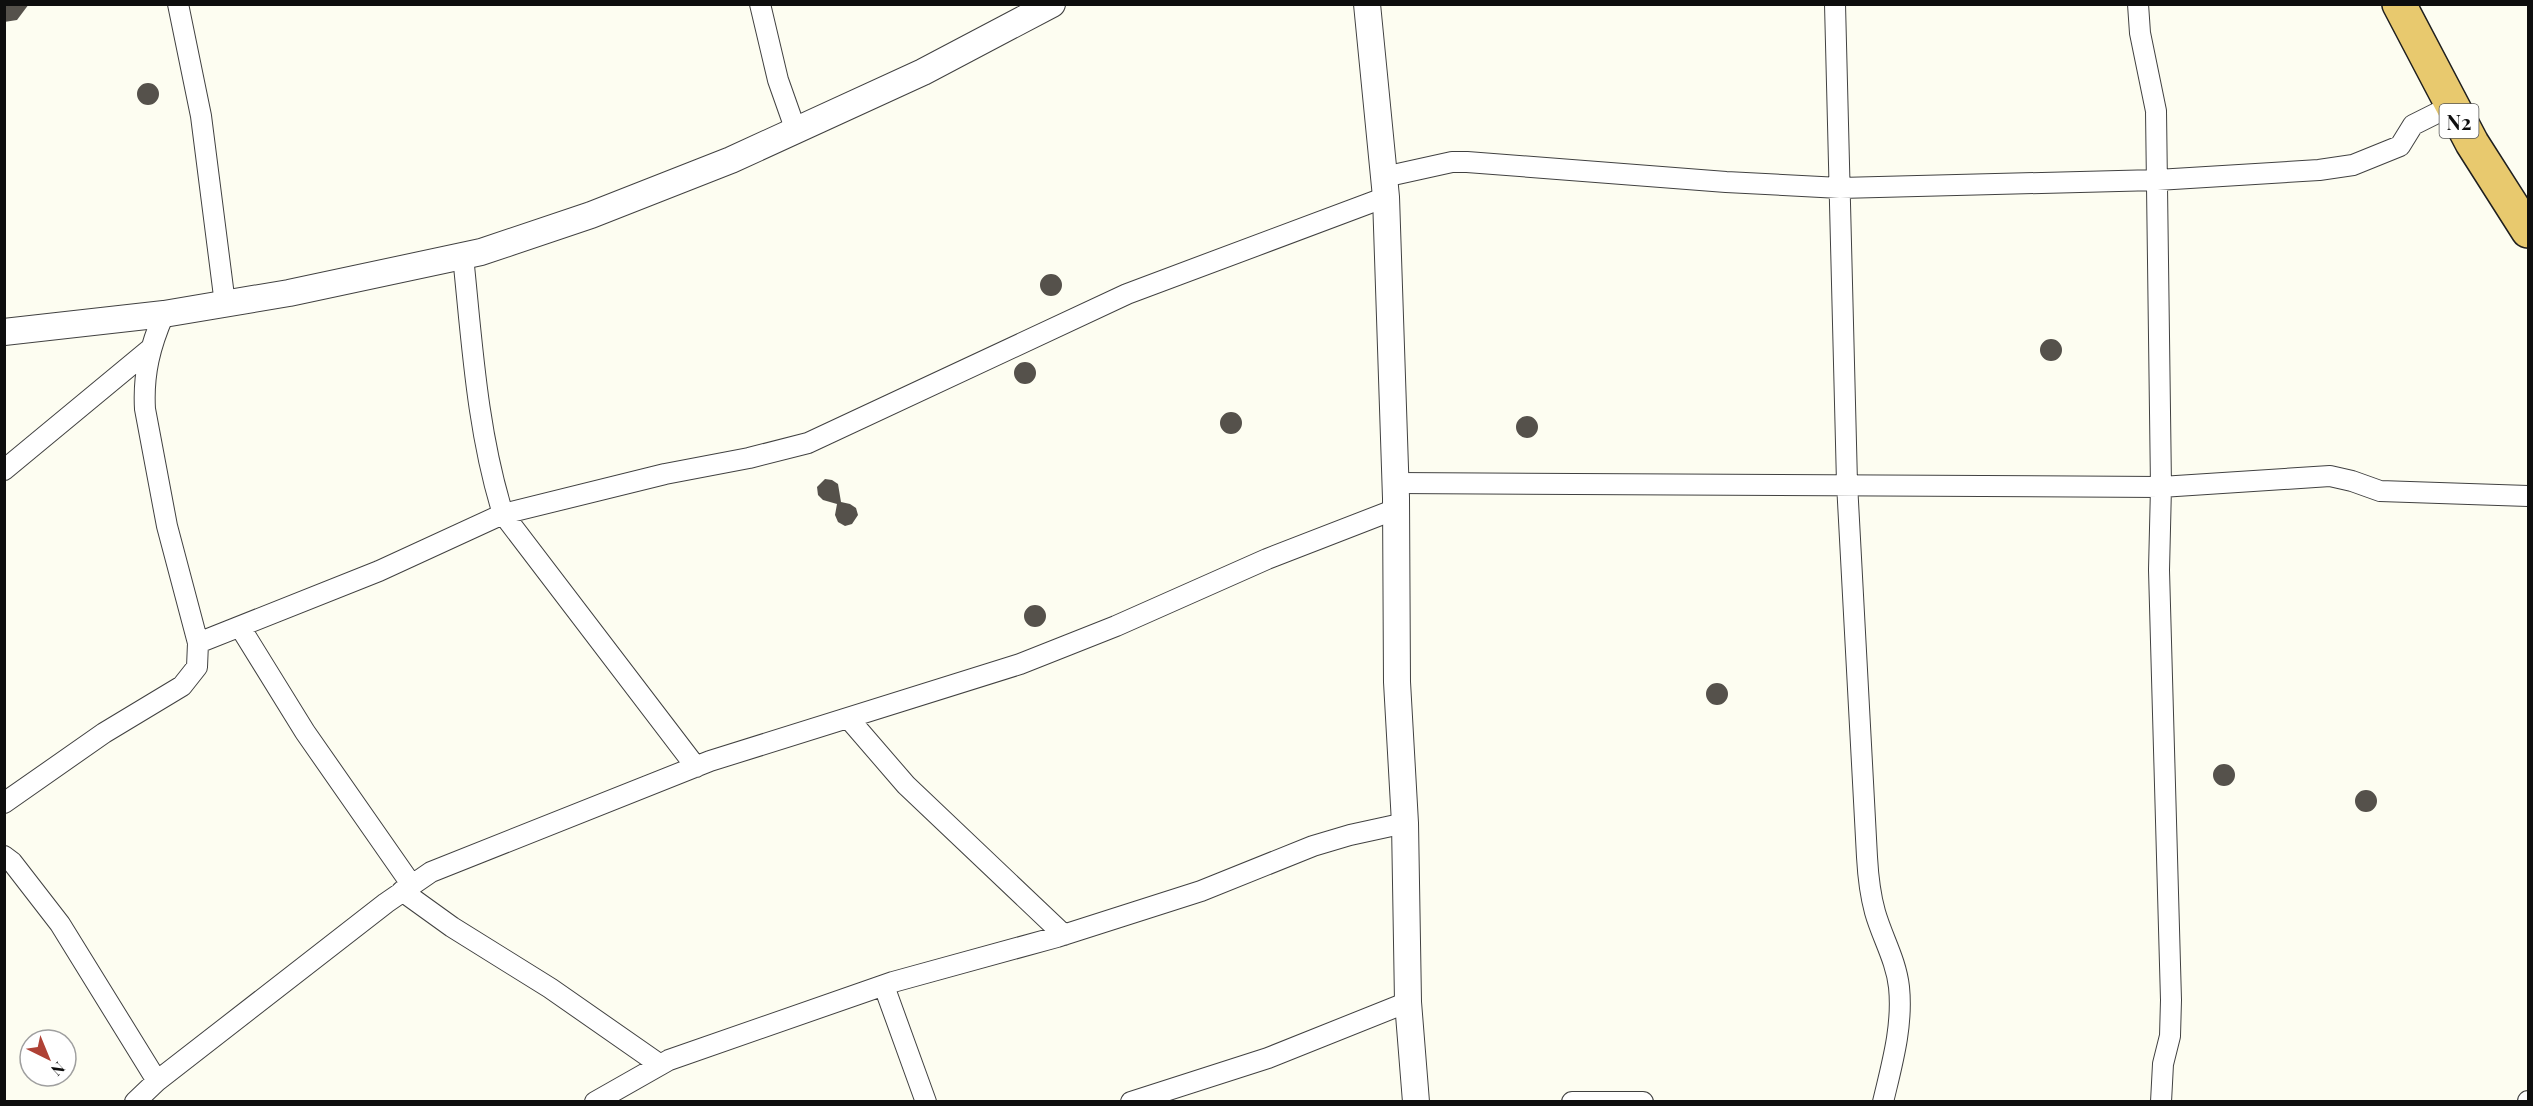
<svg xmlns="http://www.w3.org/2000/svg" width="2533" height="1106" viewBox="0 0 2533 1106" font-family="'Playfair Display',serif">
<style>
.building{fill:#55514b}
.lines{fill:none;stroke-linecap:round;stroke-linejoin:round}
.minor-casing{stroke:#414141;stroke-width:22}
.tertiary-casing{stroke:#414141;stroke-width:28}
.trunk-casing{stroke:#1f1f1f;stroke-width:36}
.minor{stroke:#fff;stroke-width:20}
.tertiary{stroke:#fff;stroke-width:26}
.trunk{stroke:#e8c96e;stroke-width:33}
.labels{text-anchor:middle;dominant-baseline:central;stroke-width:6;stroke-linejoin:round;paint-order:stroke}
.shield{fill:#fff;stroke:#565656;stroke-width:1.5}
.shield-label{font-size:20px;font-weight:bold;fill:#0e0e0e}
</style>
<rect width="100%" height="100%" fill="#fdfdf1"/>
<path class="building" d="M4,4H29L17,20L4,22Z
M137 94a11 11 0 1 1 22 0a11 11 0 1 1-22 0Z
M1040 285a11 11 0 1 1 22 0a11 11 0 1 1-22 0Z
M2040 350a11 11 0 1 1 22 0a11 11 0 1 1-22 0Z
M1014 373a11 11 0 1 1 22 0a11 11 0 1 1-22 0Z
M1220 423a11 11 0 1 1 22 0a11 11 0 1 1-22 0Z
M1516 427a11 11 0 1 1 22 0a11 11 0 1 1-22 0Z
M825,479L832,480L838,484L841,502L850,504L856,508L858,515L852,524L845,526L838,522L835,515L837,504L823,500L818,495L817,487Z
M1024 616a11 11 0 1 1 22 0a11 11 0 1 1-22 0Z
M1706 694a11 11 0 1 1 22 0a11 11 0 1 1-22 0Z
M2213 775a11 11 0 1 1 22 0a11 11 0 1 1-22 0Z
M2355 801a11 11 0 1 1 22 0a11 11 0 1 1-22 0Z"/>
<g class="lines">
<g class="minor-casing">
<path id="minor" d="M178,4L201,116L225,304
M760,4L778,80L796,131
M1835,4L1847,483L1867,857C1868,875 1870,894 1875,912C1882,937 1896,960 1899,987C1903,1026 1892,1064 1883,1102
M2138,4L2140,33L2156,111L2161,487L2159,570L2171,1000L2170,1036L2163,1064L2161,1102
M1384,177L1452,162H1467L1726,182L1840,188L2157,180L2319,170L2353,165L2400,146L2413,125L2451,106
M463,256C472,342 477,431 503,514L696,767
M4,470L149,350
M1396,483L2161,487L2330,476L2352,481L2380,491L2528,496
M240,627L305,732L411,884
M198,643L379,571L503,514L665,474L749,458L808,443L1127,294L1386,197
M849,719L906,785L1064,935
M4,803L104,733L182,686L197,667L198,643L167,526L145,409C143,374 150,346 164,314
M4,856L12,862L60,924L157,1081
M402,891L452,927L550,988L659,1064
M884,986L926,1102
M135,1102L157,1081L386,903L431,872L710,761L1020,664L1116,626L1267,559L1396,509
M595,1102L669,1060L893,982L1057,937L1201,891L1313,846L1350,835L1405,823
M1131,1102L1268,1058L1408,1002
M1572,1102H1643
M2528,1102V1101"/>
</g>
<g class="tertiary-casing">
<path id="tertiary" d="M1367,4L1386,197L1396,498L1397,682L1405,823L1408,1002L1416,1102
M4,332L164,314L289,293L481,252L591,215L731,160L923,72L1052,4"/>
</g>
<g class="trunk-casing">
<path id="trunk" d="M2399,4L2472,143L2528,231"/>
</g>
<use href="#minor" class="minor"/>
<use href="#tertiary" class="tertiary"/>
<use href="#trunk" class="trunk"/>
</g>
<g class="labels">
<rect class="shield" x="2439.5" y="104" width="39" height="34" rx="4.5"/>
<g class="shield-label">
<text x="2459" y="121">N2</text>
</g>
</g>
<rect width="2533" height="1106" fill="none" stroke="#0e0e0e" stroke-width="12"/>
<g transform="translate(48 1058) rotate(137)"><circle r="28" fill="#ffffff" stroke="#9f9f9f" stroke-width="1.5"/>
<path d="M0-4.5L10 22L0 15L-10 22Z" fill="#af4135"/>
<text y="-9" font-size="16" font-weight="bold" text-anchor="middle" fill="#0e0e0e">N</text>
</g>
</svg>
